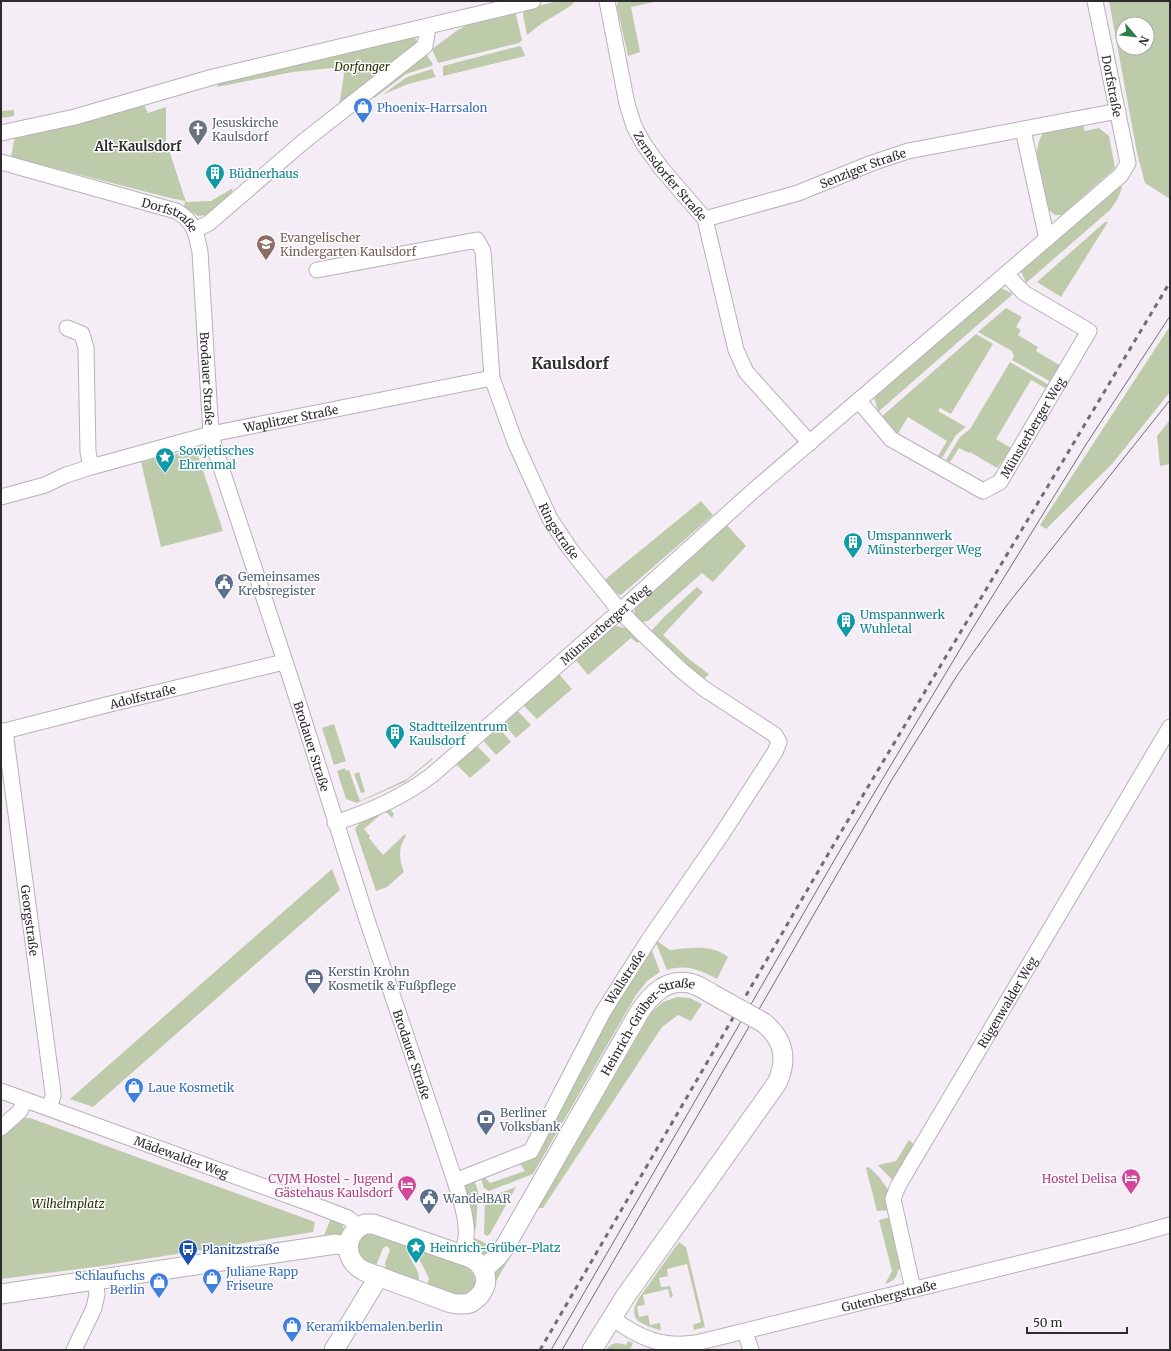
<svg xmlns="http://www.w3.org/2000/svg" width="1171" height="1351" viewBox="0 0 1171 1351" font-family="Merriweather,serif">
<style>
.green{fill:#becbab;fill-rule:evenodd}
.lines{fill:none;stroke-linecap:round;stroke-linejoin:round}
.minor-casing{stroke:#b8b0b8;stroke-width:17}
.tertiary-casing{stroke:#b8b0b8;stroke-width:21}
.minor{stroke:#fff;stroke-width:15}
.tertiary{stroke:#fff;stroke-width:19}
.tram{stroke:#726d72;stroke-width:1}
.rail{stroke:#726d72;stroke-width:3;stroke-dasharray:5 5;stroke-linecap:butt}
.tertiary-bridge-casing{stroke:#b8b0b8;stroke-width:21;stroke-linecap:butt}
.tertiary-bridge{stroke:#fff;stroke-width:19}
.labels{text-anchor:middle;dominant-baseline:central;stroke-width:3;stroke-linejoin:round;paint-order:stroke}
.park-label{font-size:12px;font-style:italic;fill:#253303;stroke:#fff}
.street-label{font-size:12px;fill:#2e2b2e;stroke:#fff}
.shop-label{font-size:12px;fill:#366cbe;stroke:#fff;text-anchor:start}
.worship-label{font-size:12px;fill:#5b616d;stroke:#fff;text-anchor:start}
.culture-label{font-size:12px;fill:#0d838f;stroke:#fff;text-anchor:start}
.education-label{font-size:12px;fill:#785e54;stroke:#fff;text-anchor:start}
.service-label{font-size:12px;fill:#4e5e75;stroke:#fff;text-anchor:start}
.hotel-label{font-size:12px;fill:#b23c85;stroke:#fff;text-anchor:end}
.transit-label{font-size:12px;fill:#164399;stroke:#fff;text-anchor:start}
.neighbourhood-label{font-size:13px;font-weight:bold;fill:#2e2b2e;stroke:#fff}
.district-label{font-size:16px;font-weight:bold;fill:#2e2b2e;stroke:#fff}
</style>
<rect width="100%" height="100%" fill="#f5edf5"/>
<path class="green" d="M559,1H575L572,5L541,24L527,35L523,15L524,9Z
M618,1H659L631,7L640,52L628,56L617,7Z
M1109,1H1170V199L1145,183L1137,153ZM1123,24H1147V48H1123Z
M515,11L522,40L519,43L438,63L432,49C441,43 449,36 458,30C475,20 496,16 515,11Z
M412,36L416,39L417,43L339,106L344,75L343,67L293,72L217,87L219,80Z
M520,46L522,48L525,56L443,76V66Z
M426,54L433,64L431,66L406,74L374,98L372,96Z
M432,69L436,77L408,84L382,95L407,77Z
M143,102L148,113L166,107V141L186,202L211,201L233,188L229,200L209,215L198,216L184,207L185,201L170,198L11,157L15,136Z
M14,110V116L1,118V111Z
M1083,125L1085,131L1099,128L1109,136L1115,168L1062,215H1055L1045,207C1041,185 1029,152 1044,132Z
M1122,186C1120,196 1116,202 1110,210L1026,283L1020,269L1115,188Z
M1105,222H1108L1061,297L1037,282Z
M999,287L1013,294L878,412L874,397Z
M1006,308L1022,317L1016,327L1021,330L1018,335L1038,347L1036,351L1061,366L1051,382L1012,360L1014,356L1012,351L978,332Z
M1170,326V392L1112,464L1046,529L1040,525Z
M976,334L993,344L951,414L940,408L938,411L966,427L956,435L942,458L938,456L947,441L908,417L896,437L880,418Z
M1010,362L1049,385L1047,389L1031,380L996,439L1011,448L1004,459L997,468L970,452L969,453L959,448L950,462L946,460L960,437L970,429Z
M1170,420V464L1160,466L1157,436Z
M196,449L223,531L161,547L141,462Z
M701,501L713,515L621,595C613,594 609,587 603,581Z
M727,525L746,546L713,582L702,573L648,621L641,622C636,617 633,613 635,606Z
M697,587L703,592L663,635L689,659L709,674L703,680L678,659L652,633V630L666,615Z
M613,626C626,626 632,632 640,640L637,643L631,638L588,675L574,658Z
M558,673L572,689L537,719L522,704Z
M516,709L531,725L516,738L502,722Z
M334,724L346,761L334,765L322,728Z
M497,726L511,742L496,755L482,739Z
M476,745L491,760L470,778L455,763Z
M432,758L433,759L405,782L357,803L346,799L337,771L345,768L346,771L349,770L360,801L407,779Z
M359,772L365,792L361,793L354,774Z
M390,809L394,814L392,818L385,811L364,829L370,836L369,838L383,855L405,834L406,836C398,847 399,859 404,872L387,887L376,891L355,829L362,820Z
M332,869L340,890L93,1107L70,1099Z
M656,940L670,950C689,948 712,944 728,957L717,979C700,970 686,964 667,970L655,941Z
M651,948L660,972L647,981L636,995L533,1174L489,1191L484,1188L480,1176L483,1175L490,1183L525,1171L519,1163Z
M677,997L690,998L702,1004L691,1021L678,1015L662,1027L543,1208H538L651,1013L663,1002Z
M24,1118H30L315,1222L313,1232L102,1266L1,1279V1138Z
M909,1140L916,1146L894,1182L878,1165L896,1161Z
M869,1167L879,1177L889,1191V1210L877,1211L866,1168Z
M474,1179L478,1191L476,1228L475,1230L473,1229L462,1185Z
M516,1187L490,1234L487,1236L484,1234L485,1200L486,1198Z
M891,1217L904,1268L898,1270C897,1279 893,1281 885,1284L892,1271L879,1220Z
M331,1218L342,1223L344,1230L342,1234L323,1238Z
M371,1232L408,1245C405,1258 420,1267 419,1280L418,1281L386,1270L385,1263L390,1250L387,1246L383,1248L376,1266C370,1264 363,1262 360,1256C353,1246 361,1235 371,1232Z
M473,1237L495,1248L487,1254C478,1255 472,1246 473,1237Z
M679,1242L686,1247L705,1327L694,1330L693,1325L701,1322L687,1264L667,1269L668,1276L659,1278L661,1287L670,1286L673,1296L670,1298L668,1289L643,1295L645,1305L637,1306L639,1317L648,1315L650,1325L660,1323L661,1330H659C641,1323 626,1321 639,1298Z
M418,1248L467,1267C481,1278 476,1298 457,1295C447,1294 437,1288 427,1285L429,1279L428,1276L417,1255Z
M507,1255L510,1257L492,1288L493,1290L485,1304L494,1275Z
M628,1341L633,1343L630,1350H606C611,1342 618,1342 626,1345Z"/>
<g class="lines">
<g class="minor-casing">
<g id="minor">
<path id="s1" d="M607,1L627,104L634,126L643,143L661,168L705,219L736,350L746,372L810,443"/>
<path d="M1023,130L1047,239"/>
<path d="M1,133L75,117L213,77L533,1"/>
<path id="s2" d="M1,162L176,211C195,222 196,233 200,252L211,434L214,446L294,689L367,920L455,1181C460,1198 470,1225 465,1243C465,1247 463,1251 461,1255"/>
<path id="s3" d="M705,219L798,193L872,163L908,151L1118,111"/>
<path d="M195,230L209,223L303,142L425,46L428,27"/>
<path id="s4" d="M317,270L477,240L483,251L492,378L515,442L550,519L570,549L620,611L642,633L681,670L703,688L775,735L779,742L775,752L722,834L650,938L603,1012L531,1151L455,1181"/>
<path d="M67,328L82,334L86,348L88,452L91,467"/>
<path id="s5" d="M859,401L891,439L983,491L1000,482L1089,331L1024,293L1006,274"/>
<path id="s6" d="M1,497L45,485L66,475L91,467L211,434L492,378"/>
<path id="s7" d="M5,731L53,1093V1096L49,1108"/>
<path id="s8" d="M1,732L110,704L284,662"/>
<path id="s9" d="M335,823C369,812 403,797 432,775L620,611L753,491L1121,175L1128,163L1095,1"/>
<path id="s10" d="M1,1091L309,1203L348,1218L359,1227"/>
<path d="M1,1128L20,1111L25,1100"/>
<path id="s11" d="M913,1289L893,1199L898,1186L1170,727"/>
<path id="s12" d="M612,1318C639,1338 662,1348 696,1343L1131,1236L1170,1225"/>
<path d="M745,1332L751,1350"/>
<path d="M74,1350L94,1308L97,1294L95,1280"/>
</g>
</g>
<g class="tertiary-casing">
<g id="tertiary">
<path d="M365,1224H373L471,1258C485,1266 491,1281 480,1295C477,1298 474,1301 470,1303C464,1305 457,1304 451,1303L364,1271C343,1260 343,1234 365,1224Z"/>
<path id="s13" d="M484,1269L498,1256L504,1248L640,1011C652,994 666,979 689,983C697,984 705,990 712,994"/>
<path d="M1,1294L336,1244L348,1246"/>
<path d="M334,1350L379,1276"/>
<path d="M592,1350L625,1297L777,1083C788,1059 784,1040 764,1023"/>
</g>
</g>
<use href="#minor" class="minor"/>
<use href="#tertiary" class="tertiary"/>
<path class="tram" d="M551,1350L839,852L971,631L1085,446L1170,316
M562,1350L891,781L958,674L1007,605L1170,400"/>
<path class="rail" d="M540,1350L841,832L1170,282"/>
<g class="tertiary-bridge-casing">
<path id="tertiary-bridge" d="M712,994L764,1023"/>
</g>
<use href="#tertiary-bridge" class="tertiary-bridge"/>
</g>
<defs>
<g id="shop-pin" transform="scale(1)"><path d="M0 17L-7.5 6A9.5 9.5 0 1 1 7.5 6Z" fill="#3f7fe0" stroke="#fff"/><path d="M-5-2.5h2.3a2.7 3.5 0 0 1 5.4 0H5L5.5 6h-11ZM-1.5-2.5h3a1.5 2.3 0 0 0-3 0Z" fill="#fff"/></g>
<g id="church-pin" transform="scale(1)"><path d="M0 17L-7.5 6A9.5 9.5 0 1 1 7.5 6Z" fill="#6b7280" stroke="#fff"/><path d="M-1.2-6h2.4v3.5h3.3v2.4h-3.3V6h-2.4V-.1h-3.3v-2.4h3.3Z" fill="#fff"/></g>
<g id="building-pin" transform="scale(1)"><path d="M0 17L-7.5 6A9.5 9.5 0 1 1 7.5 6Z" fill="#0f9aa8" stroke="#fff"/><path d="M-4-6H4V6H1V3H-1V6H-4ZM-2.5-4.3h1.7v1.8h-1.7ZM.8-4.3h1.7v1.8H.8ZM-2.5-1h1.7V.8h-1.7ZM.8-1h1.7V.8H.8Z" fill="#fff"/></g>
<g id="school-pin" transform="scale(1)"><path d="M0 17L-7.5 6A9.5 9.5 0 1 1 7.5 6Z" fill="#8d6e63" stroke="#fff"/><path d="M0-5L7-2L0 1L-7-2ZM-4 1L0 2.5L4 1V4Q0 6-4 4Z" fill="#fff"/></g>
<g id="sight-pin" transform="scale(1)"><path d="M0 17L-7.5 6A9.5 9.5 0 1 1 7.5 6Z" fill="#0f9aa8" stroke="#fff"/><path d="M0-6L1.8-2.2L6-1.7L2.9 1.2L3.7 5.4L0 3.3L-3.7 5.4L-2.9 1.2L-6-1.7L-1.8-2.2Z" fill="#fff"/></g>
<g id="civic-pin" transform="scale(1)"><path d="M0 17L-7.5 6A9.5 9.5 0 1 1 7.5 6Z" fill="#5c6f8a" stroke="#fff"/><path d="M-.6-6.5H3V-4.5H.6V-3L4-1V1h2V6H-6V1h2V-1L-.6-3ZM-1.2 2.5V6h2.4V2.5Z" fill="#fff"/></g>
<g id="office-pin" transform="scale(1)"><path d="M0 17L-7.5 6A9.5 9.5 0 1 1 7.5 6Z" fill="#5c6f8a" stroke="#fff"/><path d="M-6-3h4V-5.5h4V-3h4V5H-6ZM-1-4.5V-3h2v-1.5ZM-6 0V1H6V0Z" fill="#fff"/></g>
<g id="bank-pin" transform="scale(1)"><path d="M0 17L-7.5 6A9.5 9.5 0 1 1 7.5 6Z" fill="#5c6f8a" stroke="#fff"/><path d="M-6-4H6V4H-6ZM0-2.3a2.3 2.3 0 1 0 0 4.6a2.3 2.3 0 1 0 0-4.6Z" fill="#fff"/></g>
<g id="hotel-pin" transform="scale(1)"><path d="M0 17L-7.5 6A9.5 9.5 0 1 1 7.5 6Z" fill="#d1479c" stroke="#fff"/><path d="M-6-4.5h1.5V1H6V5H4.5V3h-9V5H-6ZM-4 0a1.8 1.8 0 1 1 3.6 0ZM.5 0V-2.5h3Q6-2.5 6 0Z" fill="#fff"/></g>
<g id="bus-pin" transform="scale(1)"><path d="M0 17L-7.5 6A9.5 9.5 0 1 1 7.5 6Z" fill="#1a4fb4" stroke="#fff"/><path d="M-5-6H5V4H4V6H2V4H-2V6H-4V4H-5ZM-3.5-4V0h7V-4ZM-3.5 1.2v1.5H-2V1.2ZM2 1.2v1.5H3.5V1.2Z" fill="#fff"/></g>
</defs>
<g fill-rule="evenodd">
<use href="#shop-pin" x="363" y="107"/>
<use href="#church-pin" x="198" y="129"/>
<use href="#building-pin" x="215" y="173"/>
<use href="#school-pin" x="266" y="244"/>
<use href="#sight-pin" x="165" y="457"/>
<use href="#building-pin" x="853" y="542"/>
<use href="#civic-pin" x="224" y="583"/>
<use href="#building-pin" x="846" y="621"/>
<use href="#building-pin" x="395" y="733"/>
<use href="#office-pin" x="314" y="978"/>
<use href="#shop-pin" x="134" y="1087"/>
<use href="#bank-pin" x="486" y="1119"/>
<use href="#hotel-pin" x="1131" y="1178"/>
<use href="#hotel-pin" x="407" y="1185"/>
<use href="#civic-pin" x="429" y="1198"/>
<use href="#sight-pin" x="416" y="1247"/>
<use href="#bus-pin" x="188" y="1249"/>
<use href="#shop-pin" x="212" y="1278"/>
<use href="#shop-pin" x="159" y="1282"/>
<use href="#shop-pin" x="292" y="1326"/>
</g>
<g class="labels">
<g class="park-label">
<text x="362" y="66">Dorfanger</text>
<text x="68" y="1203">Wilhelmplatz</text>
</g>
<g class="street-label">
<text transform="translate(1112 86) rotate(79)">Dorfstraße</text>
<text stroke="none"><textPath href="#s3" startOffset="166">Senziger Straße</textPath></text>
<text stroke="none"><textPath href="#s1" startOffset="190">Zernsdorfer Straße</textPath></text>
<text stroke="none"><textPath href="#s2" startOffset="178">Dorfstraße</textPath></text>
<text stroke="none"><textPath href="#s2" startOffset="358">Brodauer Straße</textPath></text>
<text stroke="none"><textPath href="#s6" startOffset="301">Waplitzer Straße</textPath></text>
<text stroke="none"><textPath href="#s5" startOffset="238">Münsterberger Weg</textPath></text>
<text stroke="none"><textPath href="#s4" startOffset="470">Ringstraße</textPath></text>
<text stroke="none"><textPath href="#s9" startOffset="338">Münsterberger Weg</textPath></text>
<text stroke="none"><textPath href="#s8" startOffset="146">Adolfstraße</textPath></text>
<text stroke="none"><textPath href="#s2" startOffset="742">Brodauer Straße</textPath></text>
<text stroke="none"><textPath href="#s7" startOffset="191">Georgstraße</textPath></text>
<text transform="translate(625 977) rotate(-57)">Wallstraße</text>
<text stroke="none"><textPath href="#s11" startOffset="320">Rügenwalder Weg</textPath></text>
<text stroke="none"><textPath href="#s13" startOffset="299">Heinrich-Grüber-Straße</textPath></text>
<text stroke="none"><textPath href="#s2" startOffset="1066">Brodauer Straße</textPath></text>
<text stroke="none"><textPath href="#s10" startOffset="192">Mädewalder Weg</textPath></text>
<text stroke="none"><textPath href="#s12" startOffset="289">Gutenbergstraße</textPath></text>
</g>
<g class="shop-label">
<text x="377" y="107">Phoenix-Harrsalon</text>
<text x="148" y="1087">Laue Kosmetik</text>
<text x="226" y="1271">Juliane Rapp<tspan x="226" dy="14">Friseure</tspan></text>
<text x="145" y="1275" text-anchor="end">Schlaufuchs<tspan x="145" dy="14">Berlin</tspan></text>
<text x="306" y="1326">Keramikbemalen.berlin</text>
</g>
<g class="worship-label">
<text x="212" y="122">Jesuskirche<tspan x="212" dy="14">Kaulsdorf</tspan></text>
</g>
<g class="culture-label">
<text x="229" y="173">Büdnerhaus</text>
<text x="179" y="450">Sowjetisches<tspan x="179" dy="14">Ehrenmal</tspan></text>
<text x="867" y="535">Umspannwerk<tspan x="867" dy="14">Münsterberger Weg</tspan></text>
<text x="860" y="614">Umspannwerk<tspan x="860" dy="14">Wuhletal</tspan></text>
<text x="409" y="726">Stadtteilzentrum<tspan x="409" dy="14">Kaulsdorf</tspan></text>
<text x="430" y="1247">Heinrich-Grüber-Platz</text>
</g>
<g class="education-label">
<text x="280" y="237">Evangelischer<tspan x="280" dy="14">Kindergarten Kaulsdorf</tspan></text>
</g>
<g class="service-label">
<text x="238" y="576">Gemeinsames<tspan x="238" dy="14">Krebsregister</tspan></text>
<text x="328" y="971">Kerstin Krohn<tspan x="328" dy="14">Kosmetik &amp; Fußpflege</tspan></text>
<text x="500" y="1112">Berliner<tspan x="500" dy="14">Volksbank</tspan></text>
<text x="443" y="1198">WandelBAR</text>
</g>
<g class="hotel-label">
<text x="393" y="1178">CVJM Hostel - Jugend<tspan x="393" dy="14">Gästehaus Kaulsdorf</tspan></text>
<text x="1117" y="1178">Hostel Delisa</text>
</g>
<g class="transit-label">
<text x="202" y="1249">Planitzstraße</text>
</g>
<g class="neighbourhood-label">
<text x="138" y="146">Alt-Kaulsdorf</text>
</g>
<g class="district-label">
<text x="570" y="363">Kaulsdorf</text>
</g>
</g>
<rect width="1171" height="1351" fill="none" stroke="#2e2b2e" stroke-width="4"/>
<g transform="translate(1135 36) rotate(118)"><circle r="19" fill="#ffffff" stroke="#abaaab"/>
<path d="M0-3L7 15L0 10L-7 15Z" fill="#2c7d4e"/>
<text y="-6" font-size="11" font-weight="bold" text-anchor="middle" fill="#2e2b2e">N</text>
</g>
<path d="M1027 1327v6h100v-6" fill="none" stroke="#2e2b2e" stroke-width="2"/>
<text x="1033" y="1327" font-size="12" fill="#2e2b2e" stroke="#ffffff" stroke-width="3" paint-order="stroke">50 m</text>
</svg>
